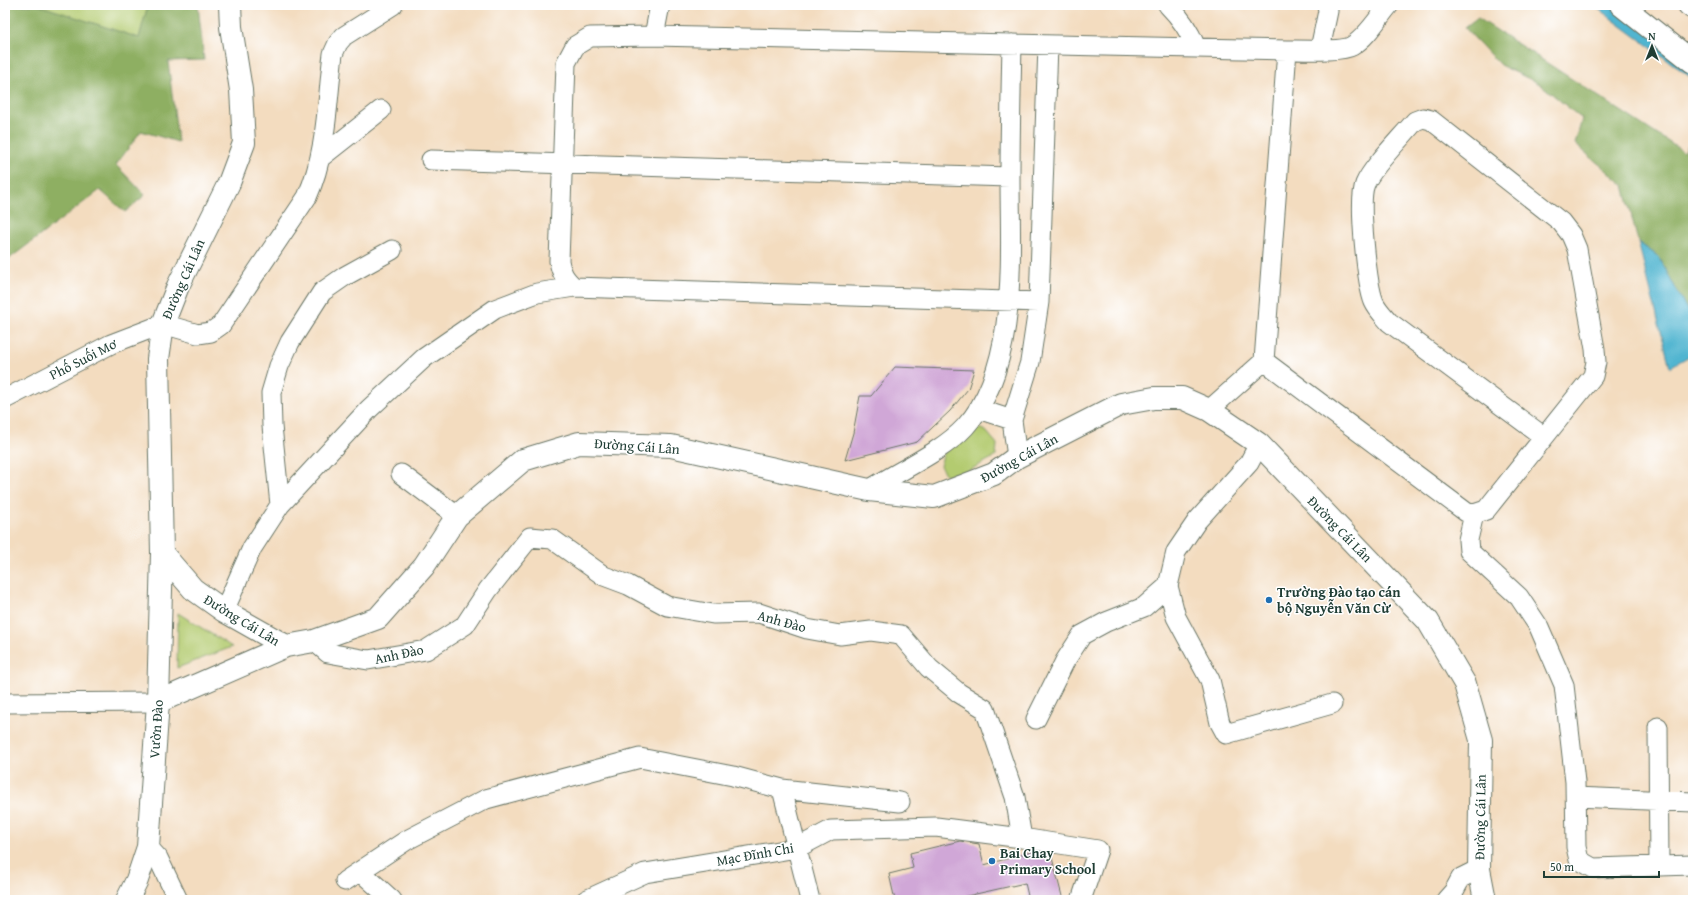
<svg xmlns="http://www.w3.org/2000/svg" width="1698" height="905" viewBox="0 0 1698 905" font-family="'Gentium Book Plus',serif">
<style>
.green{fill:#b3cb70;stroke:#698452}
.forest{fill:#8eaf62;stroke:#56764b}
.water{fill:#51b5d0;stroke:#387982}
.building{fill:#d0a7d7}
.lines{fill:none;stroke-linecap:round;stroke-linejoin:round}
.minor-casing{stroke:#697565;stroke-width:21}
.major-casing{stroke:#697565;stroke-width:24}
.minor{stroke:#fff;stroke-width:19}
.major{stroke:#fff;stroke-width:22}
.poi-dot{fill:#1f6fb2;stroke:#fff;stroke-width:1.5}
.labels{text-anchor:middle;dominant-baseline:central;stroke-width:3;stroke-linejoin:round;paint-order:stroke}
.street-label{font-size:14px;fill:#1f3d34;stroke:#fff}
.poi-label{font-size:14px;font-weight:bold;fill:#1f3d34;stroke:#fff;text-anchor:start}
</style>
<rect width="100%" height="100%" fill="#fff"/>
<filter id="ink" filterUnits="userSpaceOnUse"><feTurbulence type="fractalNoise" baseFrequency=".025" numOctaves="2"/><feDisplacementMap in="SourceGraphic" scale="8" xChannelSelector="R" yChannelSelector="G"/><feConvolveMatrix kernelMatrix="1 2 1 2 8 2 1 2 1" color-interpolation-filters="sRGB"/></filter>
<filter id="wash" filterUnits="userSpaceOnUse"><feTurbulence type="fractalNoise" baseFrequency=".012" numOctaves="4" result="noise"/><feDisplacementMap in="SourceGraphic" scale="16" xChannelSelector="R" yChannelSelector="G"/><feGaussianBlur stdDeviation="0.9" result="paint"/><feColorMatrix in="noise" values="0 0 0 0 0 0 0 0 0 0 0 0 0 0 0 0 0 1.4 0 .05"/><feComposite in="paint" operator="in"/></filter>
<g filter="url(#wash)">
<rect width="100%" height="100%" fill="#f3dcbf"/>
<path class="green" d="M38,5H148L139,38Z
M978,428L986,431L997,444L996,456L966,472L946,475L940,466L944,452Z
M178,613L232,647L177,668Z"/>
<path class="forest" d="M5,5H38L139,38L148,5H198L204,60L168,61L178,142L141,131L116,165L145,195L125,212L100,190L5,262Z
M1478,18L1684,152L1693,137V321L1659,257L1638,242L1624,185L1575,144L1582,119L1540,84L1500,65L1465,28Z"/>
<path class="water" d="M1593,5H1615L1693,65V79Z
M1638,242L1659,257L1693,321V354L1670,367Z"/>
<g id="blocks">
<path class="building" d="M895,367L974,370L968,389L950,411L917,442L845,460L853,433L860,396H871Z
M960,841L979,844L984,865L1035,851L1051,854L1063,900H1029L1025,883L949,900H895L889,874L913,868L910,853Z"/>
</g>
</g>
<g filter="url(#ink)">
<use href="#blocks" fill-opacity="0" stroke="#697565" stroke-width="1"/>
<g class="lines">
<g class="minor-casing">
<path id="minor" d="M1168,5C1181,18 1189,30 1196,47
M654,36L660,5
M1320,49L1328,11L1327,5
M320,158L381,110
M431,160L1010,177
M1039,302L574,287C565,279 561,273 559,261L566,63L575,46L590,37L654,36L1287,50C1301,50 1342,52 1352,46C1367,37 1378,18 1389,5
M1264,361L1466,512L1474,514L1486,510L1593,376L1596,362L1595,349L1577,249L1571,235L1561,222L1431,120L1423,118L1415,121C1402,137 1372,167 1365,184C1358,201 1367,285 1374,302C1377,309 1384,316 1389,322L1544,437
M5,399L111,344L163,324L198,334L211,332L221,325L307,197C327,153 327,102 333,54L338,43L344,36L393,5
M978,409L1012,420
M1209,410L1264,361L1287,50
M1259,444L1249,463L1197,521L1176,552L1168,586L1176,617L1210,680L1220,723L1226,734L1332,704
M1017,457L1012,420L1030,362L1039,302L1048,45
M401,474L457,516
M869,490C898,471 942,452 965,427C1019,368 1010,254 1010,180C1010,134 1011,89 1012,44
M280,505L272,426L271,393L279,366L290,342L322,292L345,276L392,250
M1474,514L1468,540L1469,551L1519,597L1539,627L1564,685L1575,782L1576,847L1579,860L1593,868L1693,865
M224,611L252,548L280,505L369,409L424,358L495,309L537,293L574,287
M314,641L328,653L368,660L426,650L465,625L488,590L530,537L552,539L604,576L628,585L667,606L713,614L759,613L807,629L840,635L871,631L901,635L929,668L959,693L985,709L1015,797L1022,838L1098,850L1081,900
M5,703L158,702
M1036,719L1065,661L1082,635L1106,622L1144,607L1168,586
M1658,727L1659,866
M782,789L810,900
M1576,797L1693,802
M148,847L158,858L178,900
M360,871L392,900
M345,881L407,840L486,799L640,758L733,776L782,789L900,802
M586,900L645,873L797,848L831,830L936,827L1022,838
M1446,900L1454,891L1461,878L1479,869"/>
</g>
<g class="major-casing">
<path id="major" d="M1621,5L1693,62
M1689,5L1693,8
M162,553L193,589L224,611L286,646
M158,702L286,646L314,641L378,618L424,566L457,516L523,460L579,443L671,446L869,490L934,497L994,474L1017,457L1121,404L1154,398H1182L1209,410L1259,444L1428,621L1465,684L1481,740L1479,869L1485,900
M127,900L137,880L148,847L158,702L162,553L158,359L163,324L178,286L229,183L244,143L241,90L231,27L230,5"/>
</g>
<use href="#minor" class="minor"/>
<use href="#major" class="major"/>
</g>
</g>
<g class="poi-dot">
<circle cx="1269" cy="600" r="4"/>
<circle cx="992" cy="861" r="4"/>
</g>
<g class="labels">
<g class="street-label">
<text transform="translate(183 279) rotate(-66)">Đường Cái Lân</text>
<text transform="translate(83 359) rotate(-27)">Phố Suối Mơ</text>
<text transform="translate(637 446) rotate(4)">Đường Cái Lân</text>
<text transform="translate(1019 458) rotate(-29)">Đường Cái Lân</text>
<text transform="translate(1340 529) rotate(46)">Đường Cái Lân</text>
<text transform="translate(242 620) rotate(31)">Đường Cái Lân</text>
<text transform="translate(782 621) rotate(15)">Anh Đào</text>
<text transform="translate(399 654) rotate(-12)">Anh Đào</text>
<text transform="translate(156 729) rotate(-86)">Vườn Đào</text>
<text transform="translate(1480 817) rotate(-89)">Đường Cái Lân</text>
<text transform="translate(755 854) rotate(-10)">Mạc Đĩnh Chi</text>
</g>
<g class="poi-label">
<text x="1277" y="592">Trường Đào tạo cán<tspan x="1277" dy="16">bộ Nguyễn Văn Cừ</tspan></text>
<text x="1000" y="853">Bai Chay<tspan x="1000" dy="16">Primary School</tspan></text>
</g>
</g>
<rect width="1698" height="905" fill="none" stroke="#fff" stroke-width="20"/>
<g transform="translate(1652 46)" stroke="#ffffff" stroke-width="3" paint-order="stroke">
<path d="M0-3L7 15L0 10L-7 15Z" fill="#1f3d34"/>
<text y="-6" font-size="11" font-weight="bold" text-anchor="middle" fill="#1f3d34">N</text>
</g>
<path d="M1544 871v6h115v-6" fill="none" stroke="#1f3d34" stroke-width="2"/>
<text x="1550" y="871" font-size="12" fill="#1f3d34" stroke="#ffffff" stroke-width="3" paint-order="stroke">50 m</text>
</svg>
